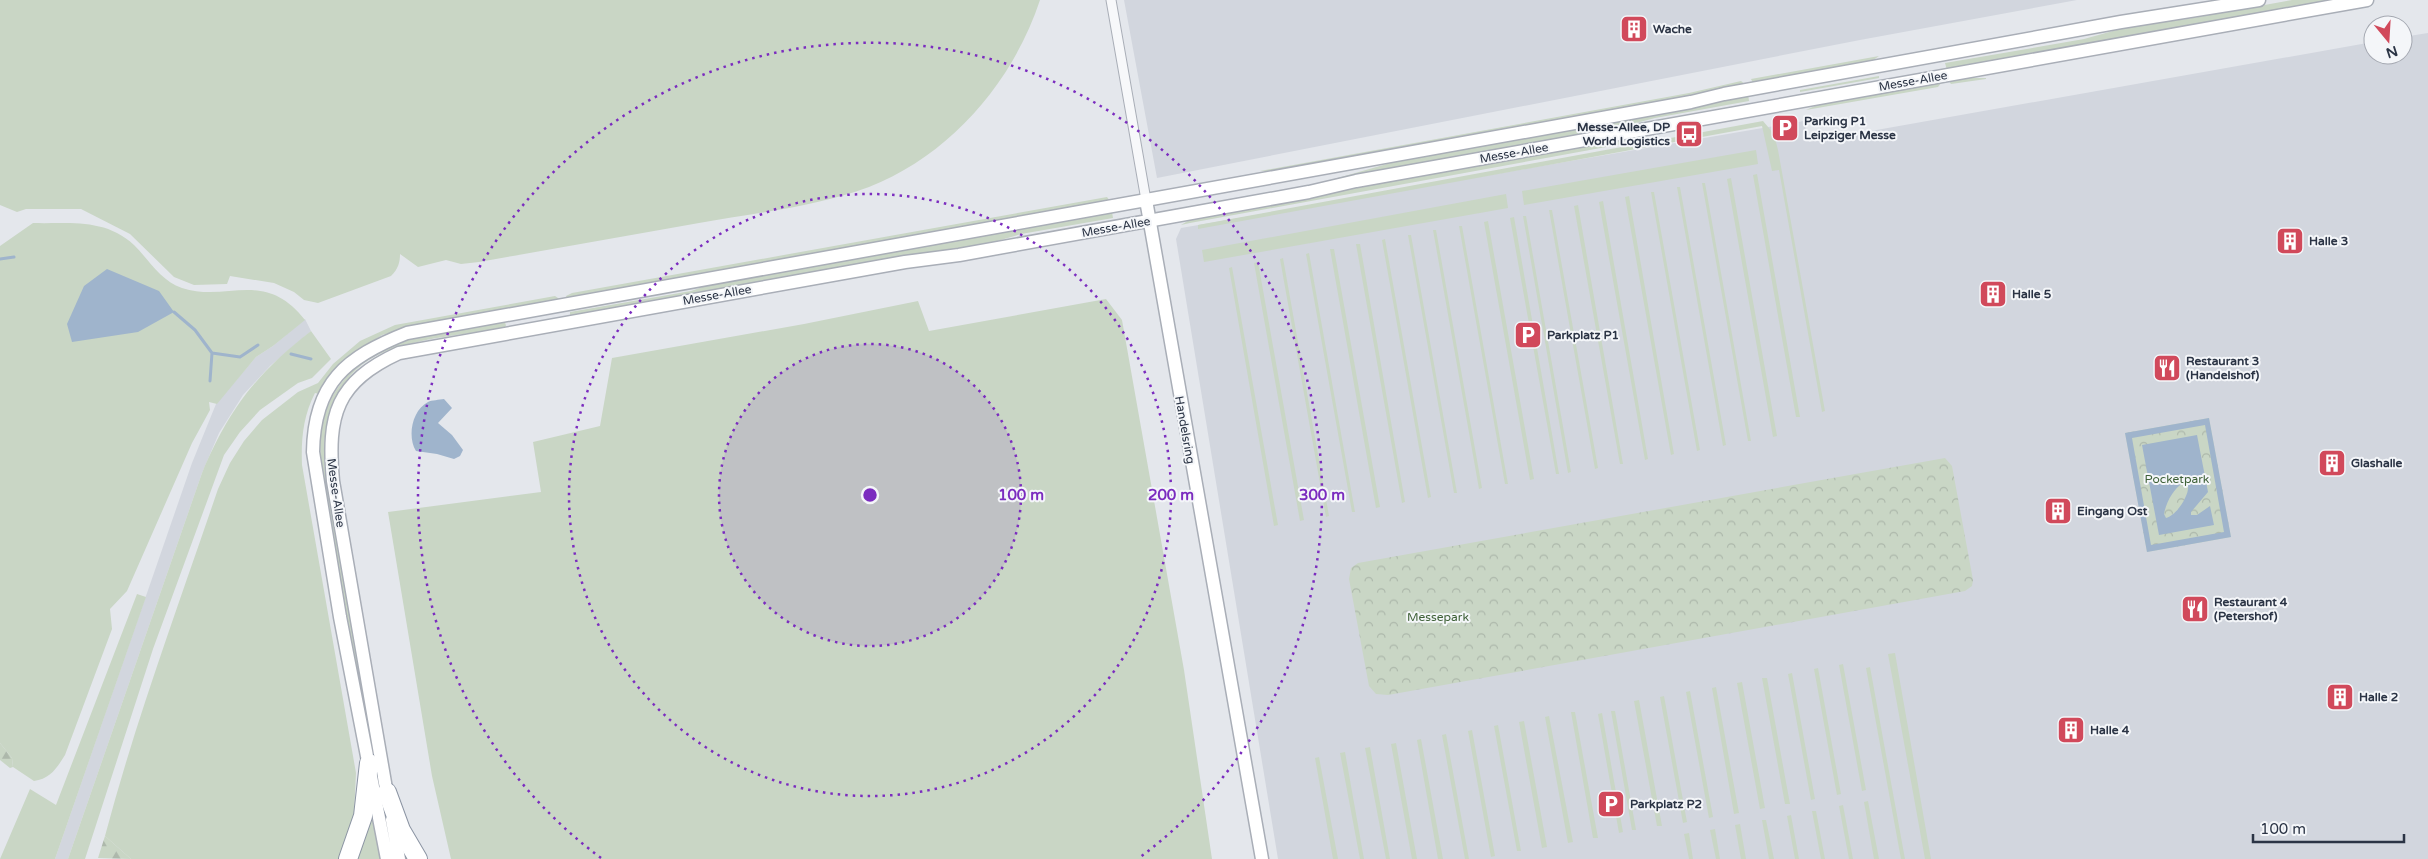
<svg xmlns="http://www.w3.org/2000/svg" width="2428" height="859" viewBox="0 0 2428 859" font-family="'Varela Round',sans-serif">
<style>
.built{fill:#d2d6de}
.grass{fill:#c9d6c5}
.forest{fill:url(#forest-firs)}
.park{fill:url(#park-crowns)}
.water{fill:#9fb4cc;fill-rule:evenodd}
.lines{fill:none;stroke-linecap:round;stroke-linejoin:round}
.stream{stroke:#9fb4cc;stroke-width:3}
.minor-casing{stroke:#a9aeb7;stroke-width:11}
.secondary-casing{stroke:#a9aeb7;stroke-width:15}
.motorway-casing{stroke:#8b94a3;stroke-width:20}
.minor{stroke:#f7f8fa;stroke-width:9}
.secondary{stroke:#fff;stroke-width:12}
.motorway{stroke:#fff;stroke-width:18}
.ring{fill:none;stroke:#7b2cbf;stroke-width:2.5;stroke-dasharray:2.5 5}
.labels{text-anchor:middle;dominant-baseline:central;stroke-width:4;stroke-linejoin:round;paint-order:stroke}
.poi-label{font-size:12px;font-weight:bold;fill:#2b3445;stroke:#f4f6f9;text-anchor:start}
.street-label{font-size:12px;fill:#2b3445;stroke:#f4f6f9}
.park-label{font-size:12px;fill:#3f6138;stroke:#f4f6f9}
.centre{fill:#7b2cbf;stroke:#f4f6f9;stroke-width:2.5}
.ring-label{font-size:15px;text-anchor:middle;font-weight:bold;fill:#7b2cbf;stroke:#f4f6f9;stroke-width:4;stroke-linejoin:round;paint-order:stroke}
</style>
<defs>
<pattern id="forest-firs" width="22" height="20" patternUnits="userSpaceOnUse" patternTransform="scale(1.25)"><rect width="22" height="20" fill="#c9d6c5"/><path d="M5 1l3.5 6h-7zM16 11l3.5 6h-7z" fill="#adb8ab"/></pattern>
<pattern id="park-crowns" width="20" height="18" patternUnits="userSpaceOnUse" patternTransform="scale(1.25)"><rect width="20" height="18" fill="#c9d6c5"/><path d="M2 6a3 3 0 1 1 6 0M12 15a3 3 0 1 1 6 0" fill="none" stroke="#adb8ab"/></pattern>
</defs>
<rect width="100%" height="100%" fill="#e4e7ec"/>
<path class="built" d="M1124,0H2077L1860,40L1157,178Z
M2428,33V859H1278L1176,239L1181,228L1804,121L1809,142L2373,42V55H2403V37Z
M305,319L311,331L270,366L243,395L219,433L202,473L68,859H55L192,463L216,404L256,357L273,346Z"/>
<path class="grass" d="M0,0H1040C1013,82 950,155 869,187C815,207 755,213 699,223C626,236 552,249 479,262L461,264L446,260L418,267L400,254C400,263 398,269 391,276L318,303L304,300L294,292L274,283L230,276L227,284L194,285L174,277L130,234L81,209H26L17,212L0,205Z
M2292,0H2340L1947,70L1945,63L2084,39L2131,26L2187,19Z
M1879,56L1872,61L1753,83L1751,79Z
M1879,76V78L1800,92V90Z
M1965,78H1986V79L1951,84L1948,80Z
M1741,81L1746,85L1690,98L1275,171H1260L1689,93Z
M1942,82L1938,87L1806,110L1817,105Z
M1748,94L1749,101L1655,118L1610,130L1173,212L1172,210L1313,185L1394,162Z
M1763,121L1774,134L1778,150L1825,411L1822,412L1779,170L1772,171L1762,126L1198,229V225Z
M1661,137L1190,223L1181,225L1191,219L1356,186L1607,141Z
M1756,150L1758,164L1524,205L1522,191Z
M1757,174L1800,417H1796L1753,175Z
M1731,178L1777,436L1773,437L1727,179Z
M1702,183H1705L1751,441H1748Z
M1677,187H1680L1726,445L1723,446Z
M1651,192H1654L1700,450L1697,451Z
M1506,194L1508,208L1204,262L1202,250Z
M1629,196L1674,454L1671,455L1625,197Z
M1107,197L1110,201L567,299L566,296L572,293Z
M1603,201L1648,459L1645,460L1599,202Z
M1578,205L1623,464H1620L1574,206Z
M1549,210H1552L1598,468L1595,469Z
M1112,212L1113,218L1021,234L973,248L570,317V312L691,291L714,283Z
M1523,216H1526L1571,472L1568,473Z
M1514,217L1559,474H1556L1510,218Z
M1488,221L1534,479L1530,480L1484,222Z
M33,223C70,224 105,218 134,245C149,260 161,281 182,288C228,303 264,268 305,320L273,346L256,357L217,404L209,402L210,410L192,443L127,591L110,609L112,629L65,755C57,768 50,779 34,781L13,767L12,758L0,743V246Z
M1459,226H1462L1508,484H1505Z
M1433,230H1436L1482,488L1479,489Z
M1408,235H1411L1457,493H1454Z
M1385,239L1431,497L1428,498L1382,240Z
M1356,244H1360L1405,502L1402,503Z
M1330,249H1334L1380,507L1376,508Z
M1309,253L1355,512H1352L1306,254Z
M1283,258L1329,516L1326,517L1280,259Z
M1258,262L1304,520L1300,521L1254,263Z
M1232,267L1278,525L1274,526L1229,268Z
M555,296L561,300L414,326L382,335L348,357L336,368L319,394L315,393C303,416 301,440 302,465L356,773L354,816L340,859H131L105,836C136,719 179,604 218,489L230,463L244,441L262,420L298,392L318,383L333,364L360,341L395,325Z
M1106,299L1122,320L1184,670L1212,859H451L432,776L388,512L541,492L533,442L600,426L612,358L804,324L918,301L929,331Z
M505,322L506,326L504,328C468,334 418,338 384,352C334,373 320,424 325,473L395,859H390L322,474C316,429 325,390 363,362C369,358 375,352 381,349C419,331 465,329 505,322Z
M311,331L331,359L312,378L298,383L260,410L240,432L224,455L153,649L85,859H68L202,473C229,409 256,374 311,331Z
M137,594L146,597L55,859H0L30,789L56,805Z
M1895,653L1931,859H1925L1888,654Z
M1843,664L1866,790L1862,791L1839,665Z
M1870,667L1905,859H1901L1866,668Z
M1818,668L1841,794L1837,795L1814,669Z
M1792,673L1815,799L1811,800L1788,674Z
M1762,678H1767L1790,804H1785Z
M1742,682L1765,808L1760,809L1737,683Z
M1716,687L1739,813L1734,814L1712,688Z
M1690,691L1713,817L1709,818L1686,692Z
M1664,696L1687,822L1683,823L1660,697Z
M1639,700L1662,826H1657L1634,701Z
M1611,711H1615L1636,830H1632Z
M1571,712H1575L1598,838H1593Z
M1602,713L1623,832L1619,833L1598,714Z
M1549,716L1573,842L1568,843L1545,717Z
M1524,721L1547,847L1542,848L1519,722Z
M1498,725L1521,851H1517L1494,726Z
M1472,730L1495,856L1491,857L1468,731Z
M1446,734L1469,859H1465L1442,735Z
M1421,739L1443,859H1438L1417,740Z
M1396,743L1417,859H1412L1391,744Z
M1370,747L1390,859H1386L1365,748Z
M1345,752L1364,859H1360L1340,753Z
M1319,757L1338,859H1333L1315,758Z
M371,800L381,859H352Z
M1868,801L1879,859H1874L1864,802Z
M1843,805L1853,859H1849L1839,806Z
M1812,811H1816L1825,859H1821Z
M1791,815L1799,859H1795L1787,816Z
M1762,820H1766L1774,859H1769Z
M1740,824L1746,859H1741L1735,825Z
M1715,829L1720,859H1716L1710,830Z
M1689,833L1693,859H1689L1684,834Z"/>
<path class="forest" d="M0,743L12,758L13,767L10,768L0,760Z
M105,836L131,859L98,858Z"/>
<path class="park" d="M2209,418L2231,537L2147,552L2125,433Z
M1945,458L1952,466L1973,580L1972,586L1965,591L1388,695L1376,694L1369,686L1349,579L1351,568L1358,563Z"/>
<path class="water" d="M107,269L159,291L174,312L138,332L72,342L67,324L84,286Z
M444,399L452,408L438,423L452,435L463,450L460,456L454,459L437,454L416,451C407,437 412,410 428,402C432,400 439,400 444,399Z
M2209,418L2231,537L2147,552L2125,433ZM2205,425L2224,532L2151,545L2132,438Z
M2197,435L2208,492L2191,512V515H2197L2210,506L2214,525L2159,535L2142,445ZM2183,483L2188,485C2190,495 2176,516 2166,518L2164,514C2166,503 2173,489 2183,483Z"/>
<g class="lines">
<path class="stream" d="M0,259L14,257
M174,312L195,330L212,353L240,357L258,345
M291,354L311,359
M210,381L212,353"/>
<g class="minor-casing">
<path id="minor" d="M1111,0L1146,200"/>
</g>
<g class="secondary-casing">
<path id="secondary" d="M1146,200L1262,859
M388,800L333,481C327,415 336,382 399,353L905,262L959,255L1309,192L1356,181L2367,0
M392,820L399,859
M387,859L340,617L313,452C314,383 346,357 407,333L1691,102L1724,94L2121,22L2259,0"/>
</g>
<g class="motorway-casing">
<path id="motorway" d="M387,792L401,830L418,859
M348,859L363,816L369,763"/>
</g>
<use href="#minor" class="minor"/>
<use href="#secondary" class="secondary"/>
<use href="#motorway" class="motorway"/>
</g>
<circle cx="870" cy="495" r="151" fill="#7b2cbf" fill-opacity=".12"/>
<g class="ring">
<circle cx="870" cy="495" r="151"/>
<circle cx="870" cy="495" r="301"/>
<path d="M601 858A452 452 0 1 1 1139 858"/>
</g>
<defs>
<g id="building-square" transform="scale(1.4375)"><rect x="-9" y="-9" width="18" height="18" rx="4" fill="#d1495b" stroke="#f4f6f9"/><path d="M-4-6H4V6H1V3H-1V6H-4ZM-2.5-4.3h1.7v1.8h-1.7ZM.8-4.3h1.7v1.8H.8ZM-2.5-1h1.7V.8h-1.7ZM.8-1h1.7V.8H.8Z" fill="#fff"/></g>
<g id="parking-square" transform="scale(1.4375)"><rect x="-9" y="-9" width="18" height="18" rx="4" fill="#d1495b" stroke="#f4f6f9"/><path d="M-3.5-5.5H1a3.5 3.5 0 0 1 0 7H-1V5.5H-3.5ZM-1-3.4V-.6H.8a1.4 1.4 0 0 0 0-2.8Z" fill="#fff"/></g>
<g id="bus-square" transform="scale(1.4375)"><rect x="-9" y="-9" width="18" height="18" rx="4" fill="#d1495b" stroke="#f4f6f9"/><path d="M-5-6H5V4H4V6H2V4H-2V6H-4V4H-5ZM-3.5-4V0h7V-4ZM-3.5 1.2v1.5H-2V1.2ZM2 1.2v1.5H3.5V1.2Z" fill="#fff"/></g>
<g id="restaurant-square" transform="scale(1.4375)"><rect x="-9" y="-9" width="18" height="18" rx="4" fill="#d1495b" stroke="#f4f6f9"/><path d="M-5-6h1v4h1v-4h1v4h1v-4h1v5L-1.5 .5V6h-2V.5L-5-1ZM5-6V6H3V1.5H1.5Q1.5-4 5-6Z" fill="#fff"/></g>
</defs>
<g fill-rule="evenodd">
<use href="#building-square" x="1634" y="29"/>
<use href="#parking-square" x="1785" y="128"/>
<use href="#bus-square" x="1689" y="134"/>
<use href="#building-square" x="2290" y="241"/>
<use href="#building-square" x="1993" y="294"/>
<use href="#parking-square" x="1528" y="335"/>
<use href="#restaurant-square" x="2167" y="368"/>
<use href="#building-square" x="2332" y="463"/>
<use href="#building-square" x="2058" y="511"/>
<use href="#restaurant-square" x="2195" y="609"/>
<use href="#building-square" x="2340" y="697"/>
<use href="#building-square" x="2071" y="730"/>
<use href="#parking-square" x="1611" y="804"/>
</g>
<g class="labels">
<g class="poi-label">
<text x="1653" y="29">Wache</text>
<text x="1804" y="121">Parking P1<tspan x="1804" dy="14">Leipziger Messe</tspan></text>
<text x="1670" y="127" text-anchor="end">Messe-Allee, DP<tspan x="1670" dy="14">World Logistics</tspan></text>
<text x="2309" y="241">Halle 3</text>
<text x="2012" y="294">Halle 5</text>
<text x="1547" y="335">Parkplatz P1</text>
<text x="2186" y="361">Restaurant 3<tspan x="2186" dy="14">(Handelshof)</tspan></text>
<text x="2351" y="463">Glashalle</text>
<text x="2077" y="511">Eingang Ost</text>
<text x="2214" y="602">Restaurant 4<tspan x="2214" dy="14">(Petershof)</tspan></text>
<text x="2359" y="697">Halle 2</text>
<text x="2090" y="730">Halle 4</text>
<text x="1630" y="804">Parkplatz P2</text>
</g>
<g class="street-label">
<text transform="translate(1913 81) rotate(-10)">Messe-Allee</text>
<text transform="translate(1514 153) rotate(-10)">Messe-Allee</text>
<text transform="translate(1116 227) rotate(-10)">Messe-Allee</text>
<text transform="translate(717 295) rotate(-10)">Messe-Allee</text>
<text transform="translate(1185 430) rotate(80)">Handelsring</text>
<text transform="translate(336 493) rotate(82)">Messe-Allee</text>
</g>
<g class="park-label">
<text x="2177" y="479">Pocketpark</text>
<text x="1438" y="617">Messepark</text>
</g>
</g>
<circle cx="870" cy="495" r="8" class="centre"/>
<g class="ring-label">
<text x="1021" y="500">100 m</text>
<text x="1171" y="500">200 m</text>
<text x="1322" y="500">300 m</text>
</g>
<g transform="translate(2388 40) rotate(162)"><circle r="24" fill="#f4f6f9" stroke="#a4a8b1"/>
<path d="M0-4L9 19L0 12L-9 19Z" fill="#d1495b"/>
<text y="-8" font-size="14" font-weight="bold" text-anchor="middle" fill="#2b3445">N</text>
</g>
<path d="M2253 834v8h151v-8" fill="none" stroke="#2b3445" stroke-width="2.5"/>
<text x="2260" y="834" font-size="15" fill="#2b3445" stroke="#f4f6f9" stroke-width="4" paint-order="stroke">100 m</text>
</svg>
